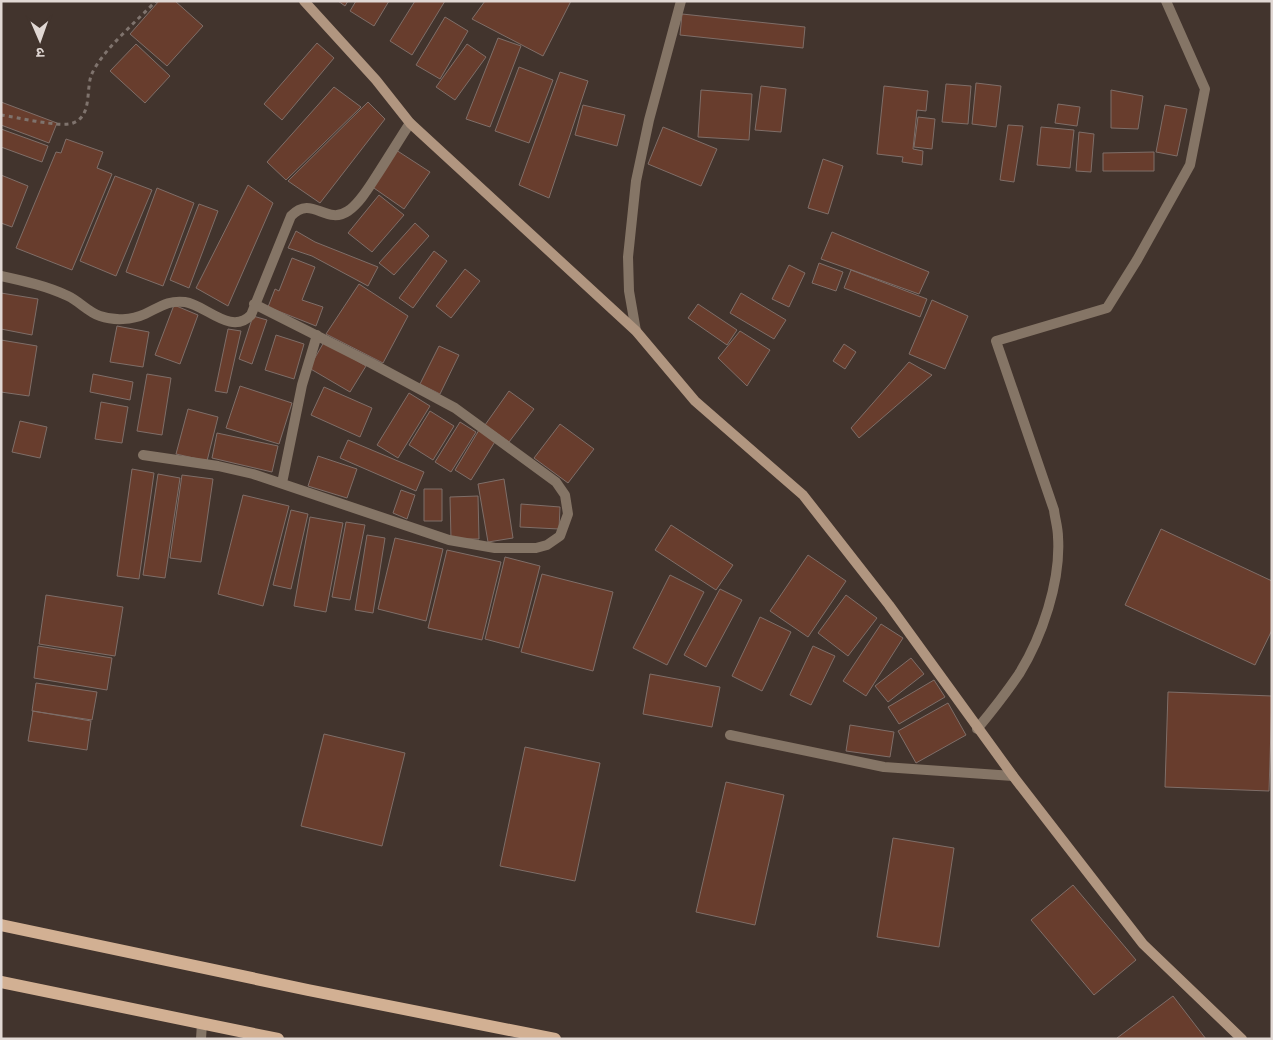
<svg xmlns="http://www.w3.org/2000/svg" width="1273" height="1040" viewBox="0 0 1273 1040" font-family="Rubik,'Noto Sans Devanagari',sans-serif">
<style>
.building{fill:#683d2d;stroke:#7f6e68}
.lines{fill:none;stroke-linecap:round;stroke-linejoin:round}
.path{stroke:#7f736d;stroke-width:3;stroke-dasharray:4 4;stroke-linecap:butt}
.street{stroke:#857566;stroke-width:10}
.secondary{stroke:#b19680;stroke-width:10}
.primary{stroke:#d2b093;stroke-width:12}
</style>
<rect width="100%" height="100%" fill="#42342d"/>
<path class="building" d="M159,1H175L203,26L167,66L130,34Z
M338,1H348L345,6Z
M356,1H389L374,26L350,11Z
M415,1H445L412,55L390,41Z
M485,1H571L543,56L472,19Z
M682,14L805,27L803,48L680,35Z
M445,17L468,31L440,79L416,65Z
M498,38L521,46L490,127L466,119Z
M317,43L334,58L282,120L264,104Z
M136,44L170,76L145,103L110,71Z
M467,44L486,57L455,100L436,87Z
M519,67L553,80L529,143L495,131Z
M560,72L588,81L549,198L519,185Z
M976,83L1001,86L996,127L972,124Z
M946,84L971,86L968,124L942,122Z
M761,86L786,89L781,132L755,130Z
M884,86L928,91L926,111L917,110L913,149L923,151L922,165L902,162L903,157L877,154Z
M334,87L361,107L286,180L267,162Z
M701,90L752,94L749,140L698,137Z
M1111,90L1143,96L1138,129L1111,128Z
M1,102L57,123L49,143L1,125Z
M368,102L385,119L320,203L288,181Z
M1058,104L1080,107L1077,126L1055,123Z
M583,105L625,115L617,146L575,135Z
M1165,105L1187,109L1177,156L1156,152Z
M918,117L935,119L932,149L914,147Z
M1008,125L1023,126L1014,182L1000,180Z
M663,127L717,149L701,186L648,164Z
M1041,127L1074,130L1070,168L1037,165Z
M1,129L48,146L42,162L1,147Z
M1079,132L1094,134L1091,172L1076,171Z
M66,139L103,152L97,168L112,174L72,270L16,248L56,152L61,153Z
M396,150L430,172L404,209L371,186Z
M1154,152V171H1103V153Z
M823,159L843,166L828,214L808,208Z
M1,175L28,186L12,227L1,223Z
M115,176L152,190L116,276L80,261Z
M248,185L273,203L228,306L196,288Z
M157,188L194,203L163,286L126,272Z
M379,195L404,215L372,252L348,233Z
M199,204L218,211L189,288L170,280Z
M415,223L429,236L394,275L379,263Z
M296,231L315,242L378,267L368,286L312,256L288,248Z
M832,232L929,272L919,294L821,259Z
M434,251L447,261L413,308L399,298Z
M292,258L315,267L302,300L323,307L316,326L268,307L275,289L279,291Z
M819,263L843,272L836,291L812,283Z
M789,265L805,273L789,307L772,299Z
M465,269L480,281L451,318L436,306Z
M851,270L927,299L920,317L844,288Z
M359,284L408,316L383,363L326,334Z
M1,293L38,299L32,335L1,329Z
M741,293L786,320L774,339L730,313Z
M932,300L968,316L945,369L909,354Z
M698,304L737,330L727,345L688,318Z
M174,305L198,315L180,364L155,355Z
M253,316L267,320L252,364L239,359Z
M117,326L149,332L143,367L110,362Z
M228,329L241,331L227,393L215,391Z
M740,331L770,350L747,386L718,358Z
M276,335L304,344L294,379L265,370Z
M1,340L37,346L29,396L1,392Z
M324,342L366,366L350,392L309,368Z
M844,344L856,352L845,369L833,361Z
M439,346L459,355L440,394L420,384Z
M909,362L932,375L859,438L851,428Z
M93,374L133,382L130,400L90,392Z
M147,374L171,378L162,435L137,431Z
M240,386L292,403L279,444L226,428Z
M324,387L372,408L360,437L311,415Z
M509,391L534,409L509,442L485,425Z
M409,393L430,406L398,458L377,445Z
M101,402L128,407L122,443L95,439Z
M188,409L218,417L207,461L176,454Z
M430,411L454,426L433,460L409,445Z
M20,421L47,427L40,458L12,452Z
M460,422L476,432L451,472L435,462Z
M560,424L594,449L568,483L534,458Z
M479,430L496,440L471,480L455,470Z
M217,433L278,446L272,472L212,458Z
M348,440L424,472L416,491L340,458Z
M318,456L357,469L347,498L308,486Z
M132,469L154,473L139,579L117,576Z
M158,474L180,478L165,578L143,575Z
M182,475L213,479L201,562L170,558Z
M504,479L513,538L488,542L478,484Z
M424,489H442V521H424Z
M401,490L415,495L407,519L393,513Z
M243,495L289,506L263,606L218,594Z
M478,496L479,539H451L450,497Z
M521,504L560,507L559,529L520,527Z
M291,510L308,514L291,589L273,585Z
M310,517L343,523L326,612L294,606Z
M346,522L365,525L350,600L332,597Z
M671,525L733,565L716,590L655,550Z
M1161,529L1272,581V630L1255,665L1125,605Z
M367,535L385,538L373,613L355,610Z
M395,538L443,549L426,621L378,609Z
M447,550L501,562L482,640L428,628Z
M808,555L846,581L808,637L770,611Z
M505,557L540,566L519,648L485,639Z
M542,574L613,592L593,671L521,652Z
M670,575L704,592L667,665L633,648Z
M720,589L742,600L706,667L684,655Z
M46,595L123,607L115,656L39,644Z
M846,595L877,618L848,656L818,633Z
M760,617L791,632L762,691L732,676Z
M881,624L903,638L866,696L843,681Z
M38,646L112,658L107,690L34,678Z
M813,646L835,656L811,705L790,695Z
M911,658L924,674L888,702L875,686Z
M650,674L720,687L712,727L643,714Z
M934,680L945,697L899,724L888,707Z
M36,683L97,692L92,720L32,711Z
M1168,692L1272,696L1269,791L1165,787Z
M948,703L966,735L916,763L898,731Z
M33,711L91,721L87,750L28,741Z
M850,725L894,732L890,757L846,751Z
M324,734L405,753L382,846L301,826Z
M525,747L600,763L575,881L500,866Z
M726,782L784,795L755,925L696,912Z
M893,838L954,848L939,947L877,937Z
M1073,885L1136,960L1094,995L1031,920Z
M1173,996L1206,1039H1118L1117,1038Z"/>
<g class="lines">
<path class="path" d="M1,115C16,117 61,128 73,123C92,116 86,91 91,76C100,52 138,20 156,1"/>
<path class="street" d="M1,276C24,281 47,286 68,296C79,301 88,312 100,316C114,321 132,320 145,314C160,307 168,300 185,302C206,305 231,336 251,315L291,216C312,194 326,226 348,211C360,203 369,187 377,175C388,158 399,140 410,123
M636,331L629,291L628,257L636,181L649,120L681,1
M143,455L218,466L253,474L449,540L495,548H536L547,545L560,536L568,514L565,495L556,482L455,408L371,363L254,304
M282,483L302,385L317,335
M977,729C992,711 1006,693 1019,674C1042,637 1061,581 1058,537C1058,528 1055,519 1054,510L996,341L1107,308L1137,260L1190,165L1205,89L1166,1
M730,735L884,767L1013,776
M201,1039L202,1023"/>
<path class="secondary" d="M304,1L376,80L410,123L636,331L695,401L803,495L889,605L1013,776L1143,944L1242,1039"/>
<path class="primary" d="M1,925L308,990L555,1039
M1,982L278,1039"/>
</g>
<rect width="1273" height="1040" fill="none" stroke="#e1d8d4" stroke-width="5"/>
<g transform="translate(40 40) rotate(178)" stroke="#42342d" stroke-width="4" paint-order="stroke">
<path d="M0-4L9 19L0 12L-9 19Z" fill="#e1d8d4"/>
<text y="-8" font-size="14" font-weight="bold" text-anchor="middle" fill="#e1d8d4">उ</text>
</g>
</svg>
